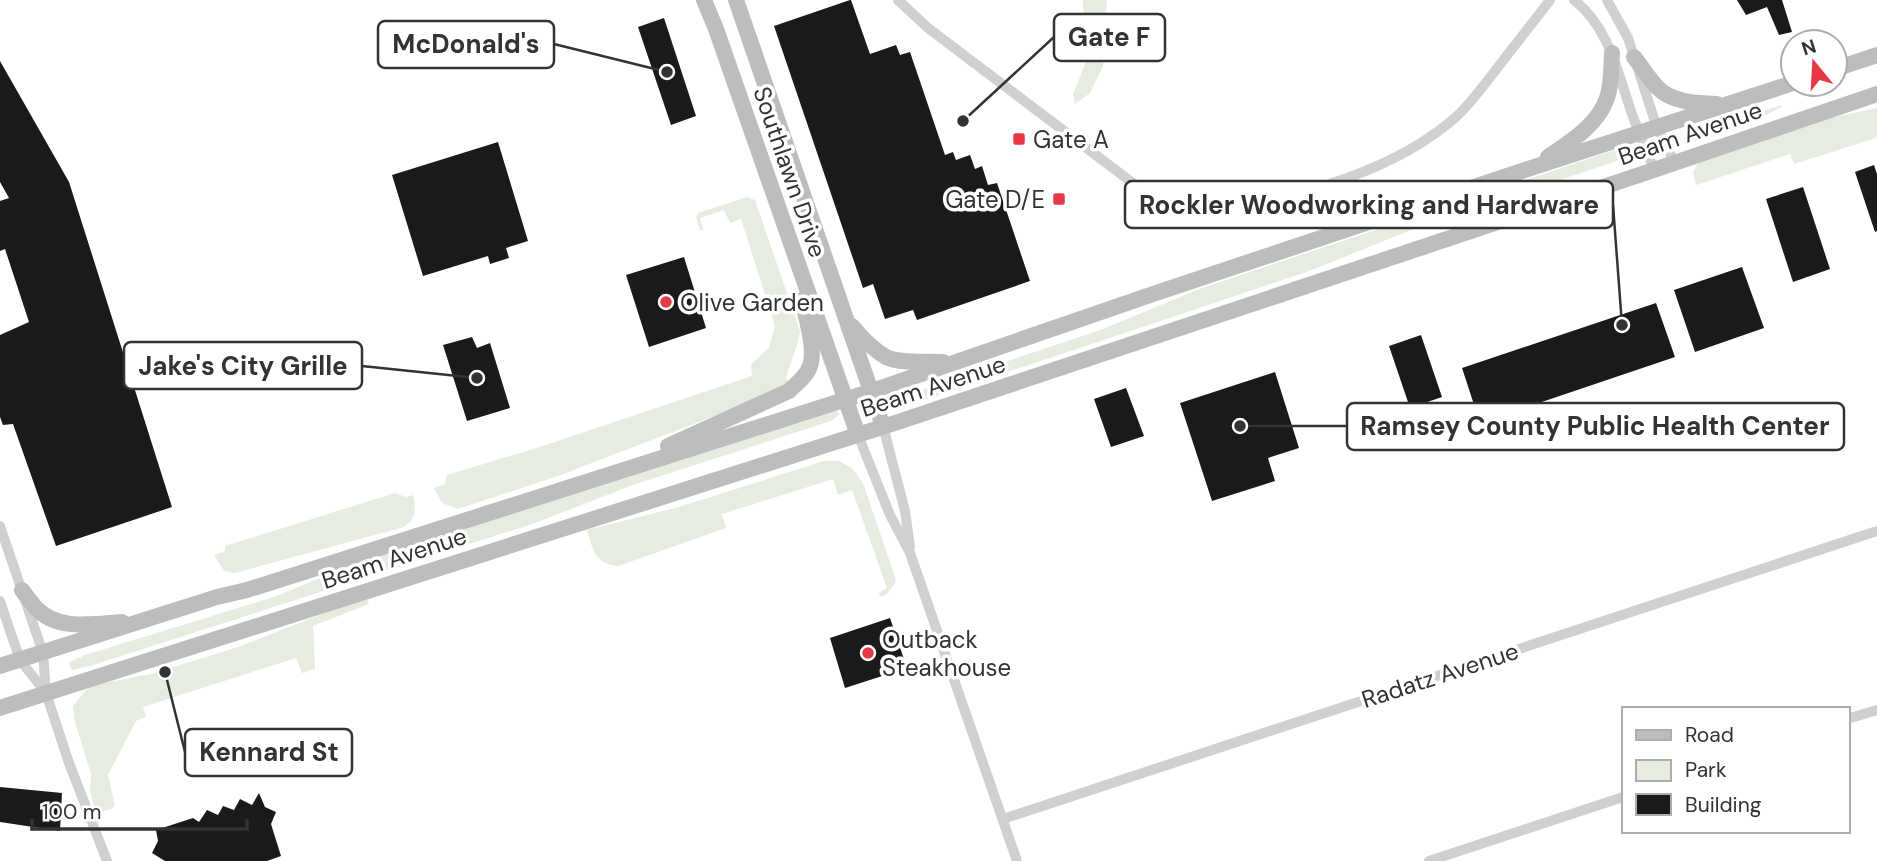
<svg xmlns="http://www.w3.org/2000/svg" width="1877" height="861" viewBox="0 0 1877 861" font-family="'DM Sans',sans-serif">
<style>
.green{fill:#e6ecdf}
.building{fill:#1a1a1a}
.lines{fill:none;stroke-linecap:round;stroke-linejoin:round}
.street{stroke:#d0d0d0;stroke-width:10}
.secondary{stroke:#bdbdbd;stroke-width:16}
.poi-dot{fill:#e63946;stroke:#fff;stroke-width:2.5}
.labels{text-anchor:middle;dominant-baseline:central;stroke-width:7;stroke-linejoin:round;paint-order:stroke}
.street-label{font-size:24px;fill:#333;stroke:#fff}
.poi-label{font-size:24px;fill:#333;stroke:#fff;text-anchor:start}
.leader{fill:none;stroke:#333;stroke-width:2.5}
.callout-dot{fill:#333;stroke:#fff;stroke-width:2.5}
.callout{fill:#fff;stroke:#333;stroke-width:2.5}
.callout-label{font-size:26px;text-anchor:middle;font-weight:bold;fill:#333}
</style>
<rect width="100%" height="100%" fill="#fff"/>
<path class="green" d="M1083,0H1107L1103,66L1090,93L1075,104L1073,95L1085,64Z
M1781,105L1782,107C1751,122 1721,138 1686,142L1685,139Z
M1877,108V137L1873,139L1794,164L1790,154L1696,185L1693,172L1698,163L1830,118Z
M1630,149L1625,157L1611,163L1426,224L1312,270L903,407L890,408L886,406L901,397L1103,329L1202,288L1612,151Z
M747,197L755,200L800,331L798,342L786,377L788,383L779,391L558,476L458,509L442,503L434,488L445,484L447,475L540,447L752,376L751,364L769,348L775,326L741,219L730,223L724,210L700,218L703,230L700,231L696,217L698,213Z
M836,411L840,414L831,421L633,485L535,523L90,666L72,670L69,663L85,655L274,597L383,552L824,412Z
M824,461H839L852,468L863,483L895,577L896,582L886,595L880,597L879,593L887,588L852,490L838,495L833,479L722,514L726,528L618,566C594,563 593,550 587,530L679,507Z
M395,493L406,497L413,495C416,508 416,519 404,527L235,573L224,571L214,555L225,551V546Z
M367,599L369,604L313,626L315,669L302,673L296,658L143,707L146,717L136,721L108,775L115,806L111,809L100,812L94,807L90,790L91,774L74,719L73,706L86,690L99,684L151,674L238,647L355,601Z"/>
<path class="building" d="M850,0H851L870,54L896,45L900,55L910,52L945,155L953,152L956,160L970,155L975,169L982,166L988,185L997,183L1030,281L917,320L913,310L885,319L873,284L863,288L774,26Z
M1737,0H1782L1792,32L1779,35L1767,7L1746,15Z
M664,18L696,116L671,125L638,27Z
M0,61L69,182L172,507L56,546L13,424L3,425L0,417V335L29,322L5,249L0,251V201L9,198L0,182Z
M498,142L528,241L506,248L509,258L490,264L488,256L423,276L392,175Z
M1874,165L1877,174V231L1875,232L1855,172Z
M1803,187L1830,269L1793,282L1766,199Z
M684,257L706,328L649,347L626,275Z
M1742,267L1764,328L1695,352L1674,290Z
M1656,303L1675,357L1480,423L1462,368Z
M1421,335L1442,397L1410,408L1389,346Z
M472,337L477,348L490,343L510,408L467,421L443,345Z
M1275,372L1299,448L1268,458L1275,481L1212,501L1180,403Z
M1126,388L1144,436L1111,447L1094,399Z
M890,618L907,668L845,688L830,638Z
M0,787L62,793L60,831L0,822Z
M259,793L265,807L276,812L271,824L281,856L267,861H165L152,853L158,841L156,830L193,818L199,822L207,810L218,815L223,806L234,810L240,799L252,805Z"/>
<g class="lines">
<path class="street" d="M898,0L928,28L1146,193C1169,202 1193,212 1218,212C1239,212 1260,205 1280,199C1342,182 1408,160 1457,116C1471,103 1483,86 1495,71C1513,47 1532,24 1550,0
M1574,0C1609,27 1618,74 1632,114C1639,133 1647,151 1654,170
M1607,0L1628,38L1657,128L1675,163
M883,426L905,511L910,547
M858,435L890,515L910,553L1017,861
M0,526L43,653L46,693L69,763L107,861
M0,601L20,660L46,693
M1847,719L1877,710
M1003,819L1877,531
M1429,861L1623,797"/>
<path class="secondary" d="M704,0L716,29L858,435
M736,0L883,426
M1634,57C1642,67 1649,79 1658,88C1673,103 1698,103 1717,104
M1835,69L1877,55
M1548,157C1570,142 1598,125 1607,98C1612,84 1611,68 1612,53
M852,326C861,337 874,350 886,357C900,364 928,361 943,362
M668,446L789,391C796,384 807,376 810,366C816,349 806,318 802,300
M22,590C26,596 31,602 36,608C57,631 93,624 122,622
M0,666L217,597L247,590L872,391L1156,293L1534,167L1793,83
M0,708L898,422L1642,174L1877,94"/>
</g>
<g class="poi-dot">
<rect x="1012" y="132" width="14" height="14" rx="3.5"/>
<rect x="1052" y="192" width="14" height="14" rx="3.5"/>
<circle cx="666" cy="302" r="7"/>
<circle cx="868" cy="653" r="7"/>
</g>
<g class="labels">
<g class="street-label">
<text transform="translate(1690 133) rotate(-19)">Beam Avenue</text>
<text transform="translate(790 172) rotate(71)">Southlawn Drive</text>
<text transform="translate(933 386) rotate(-18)">Beam Avenue</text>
<text transform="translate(394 558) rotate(-18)">Beam Avenue</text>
<text transform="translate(1440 675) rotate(-18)">Radatz Avenue</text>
</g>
<g class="poi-label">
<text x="1033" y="139">Gate A</text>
<text x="1045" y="199" text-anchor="end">Gate D/E</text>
<text x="680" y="302">Olive Garden</text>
<text x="882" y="639">Outback<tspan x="882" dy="28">Steakhouse</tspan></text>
</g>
</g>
<path class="leader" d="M963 121L1054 37M667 72L554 44M1622 325L1613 205M477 378L362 366M1240 426L1347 426M165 672L185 752"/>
<g class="callout-dot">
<circle cx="963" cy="121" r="7"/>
<circle cx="667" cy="72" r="7"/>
<circle cx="1622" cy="325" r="7"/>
<circle cx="477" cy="378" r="7"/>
<circle cx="1240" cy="426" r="7"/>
<circle cx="165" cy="672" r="7"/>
</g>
<g class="callout">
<rect x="1054" y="14" width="111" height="47" rx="7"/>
<rect x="378" y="21" width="176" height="47" rx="7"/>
<rect x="1125" y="181" width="488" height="47" rx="7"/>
<rect x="124" y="342" width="238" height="47" rx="7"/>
<rect x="1347" y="403" width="497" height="47" rx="7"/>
<rect x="185" y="729" width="167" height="47" rx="7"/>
</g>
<g class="callout-label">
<text x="1109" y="46">Gate F</text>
<text x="466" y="53">McDonald's</text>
<text x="1369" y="214">Rockler Woodworking and Hardware</text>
<text x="243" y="375">Jake's City Grille</text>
<text x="1595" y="435">Ramsey County Public Health Center</text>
<text x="269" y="761">Kennard St</text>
</g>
<rect x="1622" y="707" width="228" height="126" fill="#ffffff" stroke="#adadad" stroke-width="2"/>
<rect x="1636" y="730" width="35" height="10" fill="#bdbdbd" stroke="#adadad" stroke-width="2"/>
<text x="1685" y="742" font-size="21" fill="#333333">Road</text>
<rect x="1636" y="760" width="35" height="21" fill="#e6ecdf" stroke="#adadad" stroke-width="2"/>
<text x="1685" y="777" font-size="21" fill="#333333">Park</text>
<rect x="1636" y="794" width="35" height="21" fill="#1a1a1a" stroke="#adadad" stroke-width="2"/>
<text x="1685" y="812" font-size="21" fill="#333333">Building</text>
<g transform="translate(1814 63) rotate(342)"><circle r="33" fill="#ffffff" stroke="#adadad" stroke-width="2"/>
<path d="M0-5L12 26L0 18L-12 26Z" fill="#e63946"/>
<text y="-10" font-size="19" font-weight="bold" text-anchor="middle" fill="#333333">N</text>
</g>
<path d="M32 819v10h215v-10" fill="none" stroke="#333333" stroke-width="3.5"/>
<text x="42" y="819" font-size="21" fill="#333333" stroke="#ffffff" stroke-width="5" paint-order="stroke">100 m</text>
</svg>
